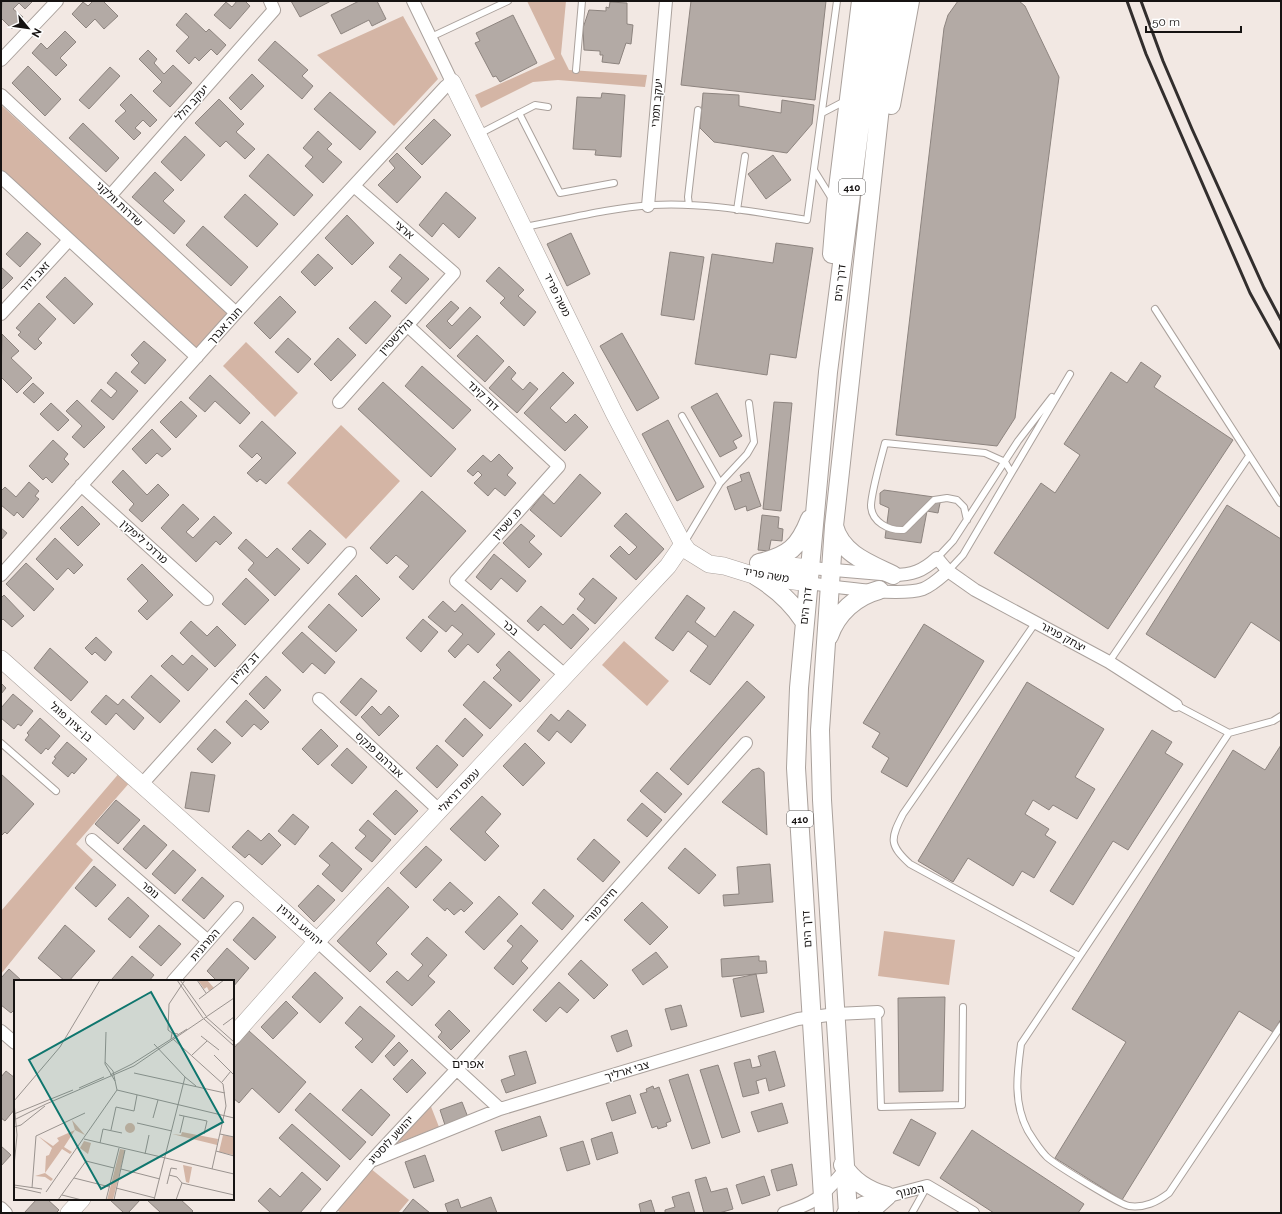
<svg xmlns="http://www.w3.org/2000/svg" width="1282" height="1214" viewBox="0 0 1282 1214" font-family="Raleway,'Noto Sans Hebrew',sans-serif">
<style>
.green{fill:#d4b5a5}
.building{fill:#b3aaa5;stroke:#8d847f}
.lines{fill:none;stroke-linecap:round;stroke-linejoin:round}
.lane-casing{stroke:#aaa19c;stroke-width:8}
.street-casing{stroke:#aaa19c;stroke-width:14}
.secondary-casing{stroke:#aaa19c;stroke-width:18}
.primary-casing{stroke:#aaa19c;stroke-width:20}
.lane{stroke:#fff;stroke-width:6}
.street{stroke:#fff;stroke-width:12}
.secondary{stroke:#fff;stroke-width:17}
.primary{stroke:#fff;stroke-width:18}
.rail{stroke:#322e2d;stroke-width:3}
.labels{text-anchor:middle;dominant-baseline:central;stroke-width:3;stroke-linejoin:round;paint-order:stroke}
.shield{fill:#fff;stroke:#5c5a59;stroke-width:1}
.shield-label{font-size:10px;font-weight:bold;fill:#161312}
.street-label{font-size:11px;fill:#161312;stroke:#fff}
.neighbourhood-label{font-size:12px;fill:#161312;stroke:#fff}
.inset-road{fill:none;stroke:#9a938f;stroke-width:1}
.view{fill:#0f766e;fill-opacity:0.15;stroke:#0f766e;stroke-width:2}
.inset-edge{fill:none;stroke:#161312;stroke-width:2}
</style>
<rect width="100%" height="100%" fill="#f2e8e3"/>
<path class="green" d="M527,1H566L561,54L569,70L647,75L645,87L558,80L533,82L481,108L475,95L555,59Z
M403,16L438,79L394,126L317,55Z
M1,105L229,314L196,350L1,169Z
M246,342L298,393L275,417L223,366Z
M341,425L400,481L346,539L287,483Z
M624,641L669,681L647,706L602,665Z
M121,771L131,781L76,844L93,860L1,974V911Z
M884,931L955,940L949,985L878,976Z
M430,1104L439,1127L393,1145Z
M370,1168L409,1200L398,1213H341L337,1210Z"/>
<path class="building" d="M33,1L25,9L19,3L13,9L23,17L12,29L1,18L2,1Z
M93,1H103L118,16L104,29L95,19L86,28L72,14L83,2L88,6Z
M237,1H245L250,6L230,29L214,15L226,2L232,7Z
M291,1H331L300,17Z
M359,1H377L386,19L372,26L369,20L341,34L331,15Z
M691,1H826L815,100L681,85Z
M958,1H1019L1025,6L1059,77L1015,418L997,446L896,435L944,28L948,15Z
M610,2L627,3V24L633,25L631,44L626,43L619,64L602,62L603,55H600V51L584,50L583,28L589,10L606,11V7L609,8Z
M186,13L206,32L209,29L226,45L217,55L211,49L199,61L195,57L189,64L176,51L189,37L176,25Z
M513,15L537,63L500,82L496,76L493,77L475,43L480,41L476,33Z
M65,31L76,42L60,58L67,65L56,76L32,53L41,43L47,49Z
M275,41L308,70L302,76L313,86L302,99L258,60Z
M148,50L157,59L154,63L164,74L173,65L192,83L170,107L153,91L162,82L139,59Z
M28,66L61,99L45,116L12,83Z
M110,67L120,76L89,109L79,100Z
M252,74L264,86L241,110L229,98Z
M330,92L376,132L360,150L314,109Z
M602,93L625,95L621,157L595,155L596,150L573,149L577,97L601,98Z
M703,93L739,95V106L781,113L782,100L814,105L812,124L787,153L714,142L700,128Z
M131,94L157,120L150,127L143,120L135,128L141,133L134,140L115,121L126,111L120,105Z
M219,99L244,124L236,132L255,149L245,159L226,141L220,147L195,123Z
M434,119L451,135L422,165L405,148Z
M83,123L119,158L106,172L69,138Z
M318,131L332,144L327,149L342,162L323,183L305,166L313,157L303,148Z
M185,136L205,155L181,181L161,162Z
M397,153L421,177L397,203L378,185L395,168L389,161Z
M268,154L313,195L294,216L249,176Z
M773,155L791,180L766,199L748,174Z
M155,172L174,190L163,201L185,221L174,234L132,197Z
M446,192L476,218L459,238L443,223L432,237L419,225Z
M245,194L278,224L257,247L224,217Z
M347,215L374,243L352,265L325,238Z
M203,226L248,267L231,286L186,245Z
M27,232L41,244L20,267L6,254Z
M571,233L590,274L567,286L547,244Z
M776,243L813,248L796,358L770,354L767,375L695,364L712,254L773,263Z
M670,252L704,257L694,320L661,315Z
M318,254L333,268L315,286L301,272Z
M400,254L429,279L406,304L391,291L402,278L389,267Z
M1,267L13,278L1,290Z
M499,267L524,290L518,296L536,312L524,326L500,303L505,298L486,281Z
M65,277L93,304L74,324L46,297Z
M280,296L296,312L270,339L254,323Z
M375,301L391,316L366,344L349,328Z
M451,301L459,308L447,321L452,326L470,307L481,317L450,349L426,326Z
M39,303L56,319L38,339L42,343L35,350L18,335L21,332L16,328Z
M622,333L659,398L637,411L600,346Z
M2,334L19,351L11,358L32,378L17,393L2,378L1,379Z
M477,335L504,361L485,382L457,356Z
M288,338L311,359L298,373L275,352Z
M338,338L356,355L331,381L314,364Z
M144,341L166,360L145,384L131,372L139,363L131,355Z
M1141,362L1161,376L1154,387L1233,440L1108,629L994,553L1041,483L1055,493L1080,455L1064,444L1111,372L1127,383Z
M422,366L471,410L453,429L405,386Z
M509,366L516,373L511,379L523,390L530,382L538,389L517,413L489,388Z
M116,372L138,391L113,420L91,401L101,389L111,398L117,391L107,383Z
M563,372L574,383L550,408L566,423L575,414L588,427L565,451L524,413Z
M210,375L250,413L240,424L215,401L205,412L189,398Z
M383,382L456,449L431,477L358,409Z
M33,383L44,393L34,403L23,393Z
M717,393L742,436L733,441L737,448L720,457L691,407Z
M77,400L105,427L84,448L72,437L82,426L66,411Z
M181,401L197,416L176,438L160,422Z
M774,402L792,403L781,511L763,509Z
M51,403L69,420L58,431L40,414Z
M668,420L704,487L677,501L642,434Z
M262,421L296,453L266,484L260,479L257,482L247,473L262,458L257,453L252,458L239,446Z
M152,429L171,449L162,457L157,453L146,464L132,449Z
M53,440L68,454L64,459L69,464L52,483L46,477L43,480L29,466Z
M499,454L513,468L507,475L516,483L505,496L495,488L488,496L474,483L482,475L478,471L473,476L467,471L483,455L491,462Z
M123,470L147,495L158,484L169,495L142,522L129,510L134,504L112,482Z
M749,472L761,506L747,511L746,506L735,510L727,487L742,481L740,475Z
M580,474L601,493L561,537L530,510L543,494L554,504Z
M29,482L39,491L35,496L39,499L23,518L17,512L14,516L1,505V491L5,487L16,497Z
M884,490L941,498L938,513L927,511L921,543L885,538L889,508L880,504V493Z
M422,491L466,531L413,590L399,577L409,566L396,555L387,564L370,548Z
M183,504L199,519L186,532L193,538L214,516L232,533L220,545L216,541L196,562L161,528Z
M1227,505L1281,539V642L1251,622L1215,678L1146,634Z
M82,506L100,524L78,546L60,528Z
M626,513L664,549L636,580L610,556L620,546L629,555L637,547L614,526Z
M762,515L779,517L778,528L783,529L782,541L771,540L769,551L758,550Z
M521,524L535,536L529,542L542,554L529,568L503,543Z
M1,528L7,533L1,540Z
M310,530L326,544L308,564L292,549Z
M55,538L83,565L74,574L68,568L57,580L36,559Z
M246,539L267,558L277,548L300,569L275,596L248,570L254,563L238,548Z
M494,554L526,581L517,592L501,578L491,590L476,577Z
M26,563L54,589L34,611L6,584Z
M142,564L173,595L147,620L138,611L148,601L127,579Z
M356,575L380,599L362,617L338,594Z
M246,578L269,600L245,625L222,604Z
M593,578L617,598L595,624L577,609L585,599L579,594Z
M4,595L24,616L12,627L3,619L1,621V598Z
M687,595L705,608L695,622L715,637L734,611L754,625L710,685L690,671L708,646L688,631L673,651L655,638Z
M443,601L455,612L462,604L495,634L478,653L468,644L455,658L448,651L463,634L452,625L446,632L428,617Z
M329,604L357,630L336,652L308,627Z
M541,606L563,625L573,614L589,629L571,649L544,624L538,631L527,621Z
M423,619L438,632L421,652L406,638Z
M191,621L207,636L217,626L236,645L215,667L180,633Z
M924,624L984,661L907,787L881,772L889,758L872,747L880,733L863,723Z
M302,632L335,662L325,674L312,663L303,673L282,653Z
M96,637L112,652L105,661L95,652L92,655L85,648Z
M50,648L88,682L71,701L34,668Z
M509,651L540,680L520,702L493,678L501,670L496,665Z
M172,655L183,665L192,655L208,669L188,691L161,666Z
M151,675L180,701L160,723L131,697Z
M266,676L281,690L264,709L249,694Z
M361,678L377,691L356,716L340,702Z
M484,681L512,705L490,729L463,705Z
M747,681L765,697L688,785L670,769Z
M1027,682L1104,729L1075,777L1095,789L1077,819L1053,805L1049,810L1033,800L1025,814L1049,829L1045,835L1056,842L1034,878L1022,871L1013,886L968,858L953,882L918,861Z
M1,683L6,688L1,694Z
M13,694L33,711L21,726L18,724L14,729L1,718V708Z
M106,695L118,705L123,699L144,718L134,730L116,713L106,725L91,712Z
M246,700L269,722L261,730L254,724L242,737L226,722Z
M372,706L381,715L389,706L399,716L379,736L361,717Z
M568,710L586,725L571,743L557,731L549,741L537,731L551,714L559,721Z
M40,718L60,736L48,750L46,748L41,754L25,740L29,735L27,733Z
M465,718L483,735L463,757L445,741Z
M215,729L231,743L212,763L197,749Z
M321,729L338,746L318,765L302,749Z
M1152,730L1172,742L1165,753L1183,764L1128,850L1113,841L1073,905L1050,891Z
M67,742L87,759L74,774L72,772L68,777L52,763L56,758L54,757Z
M525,743L545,763L523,786L503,766Z
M437,745L458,765L437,788L416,768Z
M1281,745V1019L1273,1032L1239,1011L1122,1200L1055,1158L1126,1042L1072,1009L1233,750L1265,770Z
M347,748L367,767L352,784L331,765Z
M759,768L764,772L767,835L722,802L752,770Z
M191,772L215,775L209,812L185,808Z
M657,772L682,794L665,813L640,791Z
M1,774L34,804L7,834L5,832L1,836Z
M396,790L418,811L395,835L373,814Z
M482,796L501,814L485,832L499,846L485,861L450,829Z
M116,800L140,820L118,844L95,824Z
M642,803L662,820L647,837L627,820Z
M293,814L309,827L295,845L278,831Z
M368,820L391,840L372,862L355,848L366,836L359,830Z
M144,825L167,845L146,869L123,849Z
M248,830L261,841L269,833L281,845L262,865L249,854L245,858L232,847Z
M594,839L620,862L603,882L577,859Z
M332,842L362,869L342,892L322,874L330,865L319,856Z
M426,846L442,860L416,888L400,873Z
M685,848L716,875L699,894L668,868Z
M173,850L196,870L175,894L152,874Z
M770,864L773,902L724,906L723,895L739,894L737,867Z
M94,866L116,885L96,907L75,888Z
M202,877L224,896L204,919L182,900Z
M450,882L473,903L464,912L461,909L454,915L447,908L445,911L433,900Z
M318,885L335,900L314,922L298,906Z
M388,887L409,907L376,943L387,954L370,972L337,941Z
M544,889L574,916L562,930L532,903Z
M499,896L518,914L484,950L465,932Z
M128,897L149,916L130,938L108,919Z
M642,902L668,927L650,945L624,920Z
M253,917L276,937L255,960L233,940Z
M65,925L95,951L69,981H65L38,958Z
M159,925L181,944L161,966L139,947Z
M521,925L538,941L521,961L528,968L513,985L494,968L513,946L507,941Z
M427,937L447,955L428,976L435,982L412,1006L386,982L397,971L408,981L423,965L411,954Z
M227,948L249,968L233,987V981H217L207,971Z
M656,952L668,967L643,985L632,970Z
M132,956L154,975L149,981H114L112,979Z
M759,956V961H766L767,973L722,977L721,959Z
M581,960L608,985L594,999L568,974Z
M9,969L22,981H15V1009L11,1013L1,1005V978Z
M315,972L343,998L320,1023L292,997Z
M756,974L764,1012L741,1017L733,979Z
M559,982L579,1000L567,1013L560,1007L546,1022L533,1010Z
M945,997L943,1091L899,1092L898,998Z
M286,1001L298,1013L273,1039L261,1027Z
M681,1005L687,1026L671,1030L665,1009Z
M360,1006L395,1036L372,1063L355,1047L363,1039L345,1023Z
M449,1010L470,1031L451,1050L438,1037L442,1032L435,1025Z
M627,1030L632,1046L617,1052L611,1036Z
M249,1031L306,1082L279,1113L252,1088L239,1103L233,1098V1049Z
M399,1042L408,1051L394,1066L385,1056Z
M526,1051L536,1083L506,1093L501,1080L515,1075L509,1056Z
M775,1051L785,1086L769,1091L766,1078L756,1081L759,1093L743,1097L734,1063L750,1059L752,1068L761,1066L758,1056Z
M412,1059L426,1073L407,1093L393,1079Z
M718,1065L740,1132L722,1138L700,1070Z
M6,1071L15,1078V1109L5,1121L1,1118V1077Z
M688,1074L710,1143L692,1149L669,1080Z
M653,1086L654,1089L659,1087L671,1121L666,1123L667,1126L658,1129L657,1126L652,1128L640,1094L647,1092L646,1089Z
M361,1089L390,1115L372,1136L342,1110Z
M310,1093L366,1142L350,1160L295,1110Z
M630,1095L636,1113L612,1121L606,1103Z
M462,1102L469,1120L446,1128L440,1110Z
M782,1103L788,1123L758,1132L751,1112Z
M540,1116L547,1136L502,1151L495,1131Z
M911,1119L936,1133L919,1166L893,1153Z
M292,1124L340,1166L327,1181L279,1138Z
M972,1130L1084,1204L1078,1213H994L940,1178Z
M612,1132L618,1153L597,1160L591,1139Z
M583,1141L590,1164L567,1171L560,1148Z
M1,1146L11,1155L1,1166Z
M425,1155L434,1181L414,1188L405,1162Z
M792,1164L797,1185L777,1191L771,1170Z
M302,1172L321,1189L300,1213H271L258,1201L270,1188L280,1197Z
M764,1176L770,1195L742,1204L736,1185Z
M706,1177L711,1192L727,1188L733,1209L719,1213H704L695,1180Z
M689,1192L695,1213H665V1210L675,1207L672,1197Z
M491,1197L497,1213H448L445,1204L458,1199L461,1208Z
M37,1199H47L59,1210L56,1213H24Z
M109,1199H141L128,1213H124Z
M146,1199H180L193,1211L191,1213H161Z
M413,1199L430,1213H402Z
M651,1200L655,1213H641L639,1204Z"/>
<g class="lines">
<g class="lane-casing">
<path id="lane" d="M431,37L508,1
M576,70L582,1
M519,113L560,193L614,183
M822,113L845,101
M479,134L535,105L548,107
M814,170L832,199
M689,205L688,197L698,110
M737,210L745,156
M525,227C567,219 609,208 652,205C704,202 755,212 807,220L837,1
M1155,309L1280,503
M682,416L720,483
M967,520L964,507L957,500L947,498L934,500L904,530C889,531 871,522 871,505C872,489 881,459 885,443L985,453L1005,462L1011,472
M684,543L720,483L747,454L754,442L749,403
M937,558L953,541L1018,441L1052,397
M948,571L963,555L1070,374
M1036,622L903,814C890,839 889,845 910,864L1079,956
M1109,662L1249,456
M1176,705L1229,733
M1281,716L1273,721L1229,733L1021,1044C1017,1074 1013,1103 1028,1131C1033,1139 1039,1149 1046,1156C1052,1163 1121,1205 1129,1206C1145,1208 1157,1202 1169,1193L1281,1026
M1,743L56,791
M878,1012L881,1107L962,1105L963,1007
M912,1213L926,1188"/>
</g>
<g class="street-casing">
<path id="street" d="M1,60L57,1
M1,95L236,313
M1,177L197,357
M110,196L274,10L270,1
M648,206L666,1
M1,314L69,240
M407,325L559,466L456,581L565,675
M339,402L454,273L354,186
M81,485L207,599
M811,568L893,575C912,575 923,571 937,558L948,571L975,590L1109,662L1176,705
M1,575L236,313L445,87L452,82L413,1
M809,583C837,587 898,597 923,589C933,585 941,577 948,571
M319,699L440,811
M142,784L350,553
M92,840L208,941
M317,941L500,1109L798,1019L836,1014L878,1012
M173,981L237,908
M1,1031L15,1043
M374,1160L500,1109
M1,1208L6,1213
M327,1213L371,1161L457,1069L746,743
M784,1213C817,1202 821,1198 844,1171
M843,1213L862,1203L927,1186L973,1213"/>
</g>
<g class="secondary-casing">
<path id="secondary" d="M452,82L614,413L683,544L688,551L709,564L724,566L756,576L809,583
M760,563L811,568
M1,659L317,941
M233,1036L317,941L668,566L683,544
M69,1213L82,1199"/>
</g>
<g class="primary-casing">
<path id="primary" d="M891,105L910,1
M832,254L836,205L861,1
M834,526C841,554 870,564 893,575
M759,563C789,556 799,547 810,519
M756,576C776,588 791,601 804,621
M829,636C837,613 856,596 879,590
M843,1165C853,1182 869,1191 887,1196
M824,1213L796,768L799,688L828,372L876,1
M848,1213L822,800L820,730L834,526L882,89L894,1
M868,1213L887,1196"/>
</g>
<use href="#lane" class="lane"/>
<use href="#street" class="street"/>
<use href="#secondary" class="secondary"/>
<use href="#primary" class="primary"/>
<path class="rail" d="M1127,1L1146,54L1250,293L1281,349
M1141,1L1163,61L1192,129L1264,288L1281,320"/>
</g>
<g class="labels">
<g class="shield">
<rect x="839" y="179" width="26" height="16" rx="3"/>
<rect x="787" y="811" width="26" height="16" rx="3"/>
</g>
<g class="shield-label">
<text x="852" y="187">410</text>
<text x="800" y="819">410</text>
</g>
<g class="street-label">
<text transform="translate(192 103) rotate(-48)">יעקב הלל</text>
<text transform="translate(657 103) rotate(-85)">יעקב תמרי</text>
<text transform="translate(119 204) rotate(43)">שדרות וולקני</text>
<text transform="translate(404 230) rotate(41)">ארצי</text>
<text transform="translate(35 277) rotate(-47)">זאב וידר</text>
<text transform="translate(840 283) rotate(-83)">דרך הים</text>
<text transform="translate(557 295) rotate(64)">משה פריד</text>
<text transform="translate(225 326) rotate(-48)">חנה אברך</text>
<text transform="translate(396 337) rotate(-48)">גולדשטיין</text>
<text transform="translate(483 396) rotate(43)">דוד קינד</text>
<text transform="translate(507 524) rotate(-48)">מ. שטיין</text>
<text transform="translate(144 542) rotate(42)">מרדכי ליפקין</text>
<text transform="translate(766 575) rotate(10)">משה פריד</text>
<text transform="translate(806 606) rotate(-83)">דרך הים</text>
<text transform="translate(510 628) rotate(41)">בכר</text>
<text transform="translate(1063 637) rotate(29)">יצחק פניגר</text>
<text transform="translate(245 668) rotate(-48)">דב קליין</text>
<text transform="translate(71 722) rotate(42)">בן-ציון פוגל</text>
<text transform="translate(379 755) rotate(43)">אברהם פנקס</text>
<text transform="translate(459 791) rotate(-47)">עמוס דניאלי</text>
<text transform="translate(150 890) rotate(41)">נופר</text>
<text transform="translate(601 906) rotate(-49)">חיים מורי</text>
<text transform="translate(300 925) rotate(42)">יהושע בורגין</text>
<text transform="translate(807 929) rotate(-93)">דרך הים</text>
<text transform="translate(205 945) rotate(-49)">המרגנית</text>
<text transform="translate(627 1071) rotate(-17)">צבי ארליך</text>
<text transform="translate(391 1140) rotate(-47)">יהושע לוסטיג</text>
<text transform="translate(910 1191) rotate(-12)">המנוף</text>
</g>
<g class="neighbourhood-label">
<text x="468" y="1064">אפרים</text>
</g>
</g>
<g transform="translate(14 980)">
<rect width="220" height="220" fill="#f2e8e3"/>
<path d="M184,0H193L200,8L195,11L193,7L190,9ZM58,140L71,155L61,150L50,167L58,172L56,174L48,169L31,193L39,199L37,201L31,197L21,196L31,193L32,176L35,175L38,168L24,156L39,166L45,161L43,158L61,150ZM111 148a5 5 0 1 1 10 0a5 5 0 1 1-10 0ZM168,152L204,159L203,165L158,154L167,155ZM209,155L220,157L219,175L205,172ZM70,161L77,163L74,174L66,168ZM106,169L111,170L99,220H93ZM169,185L178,187L175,203L172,202Z" fill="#d4b5a5"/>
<path class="inset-road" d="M163,0L189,38M166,0L192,36M183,0L192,13M185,19L210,0M192,37L220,62M190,39L220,66M209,45L220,37M92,52L91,84L101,101M158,53L154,50L155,24L171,0M187,56L205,70M157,59L158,53L164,54M159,59L209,104L212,126L198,189M140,64L171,97L140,220M178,75L193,61M200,75L220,95M120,93L211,113M96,95L118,84L173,49M171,97L182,106M208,102L217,91M65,108L90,97M103,110L220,138M0,121L46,67L86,0M0,122L3,155L0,186M0,134L59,110M165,135L193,141L190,154M139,138L144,120M0,140L32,124L120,86L220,18M123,143L158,151M0,147L7,145L31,126M97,150L102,127L120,131L123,115M166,153L170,136M206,154L220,157M70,159L220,194M86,163L89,149L108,153M202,171L220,176M131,174L135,155M0,176V152M107,189L146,199M155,195L163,197L168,203M60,198L96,207M168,203L220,215M153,204L157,188L163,189M0,205L28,209M0,207L27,213M18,208L22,156L71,133M102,208L141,218M32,212L103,110L99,91L91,82M48,215L68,220M44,220L72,181L100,188M92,220L105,168M100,220L111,170M162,220L168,203"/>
<path class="view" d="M137,12L209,142L87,209L15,80Z"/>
<rect width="220" height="220" class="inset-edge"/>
</g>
<rect width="1282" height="1214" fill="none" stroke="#161312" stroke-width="4"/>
<g transform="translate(28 28) rotate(119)" stroke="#ffffff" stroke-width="3" paint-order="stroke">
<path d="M0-3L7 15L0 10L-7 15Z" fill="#161312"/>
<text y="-6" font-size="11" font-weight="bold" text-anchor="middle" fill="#161312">N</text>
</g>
<path d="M1146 26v6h95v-6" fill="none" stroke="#161312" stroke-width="2"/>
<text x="1152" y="26" font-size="12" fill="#161312" stroke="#ffffff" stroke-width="3" paint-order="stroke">50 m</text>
</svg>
